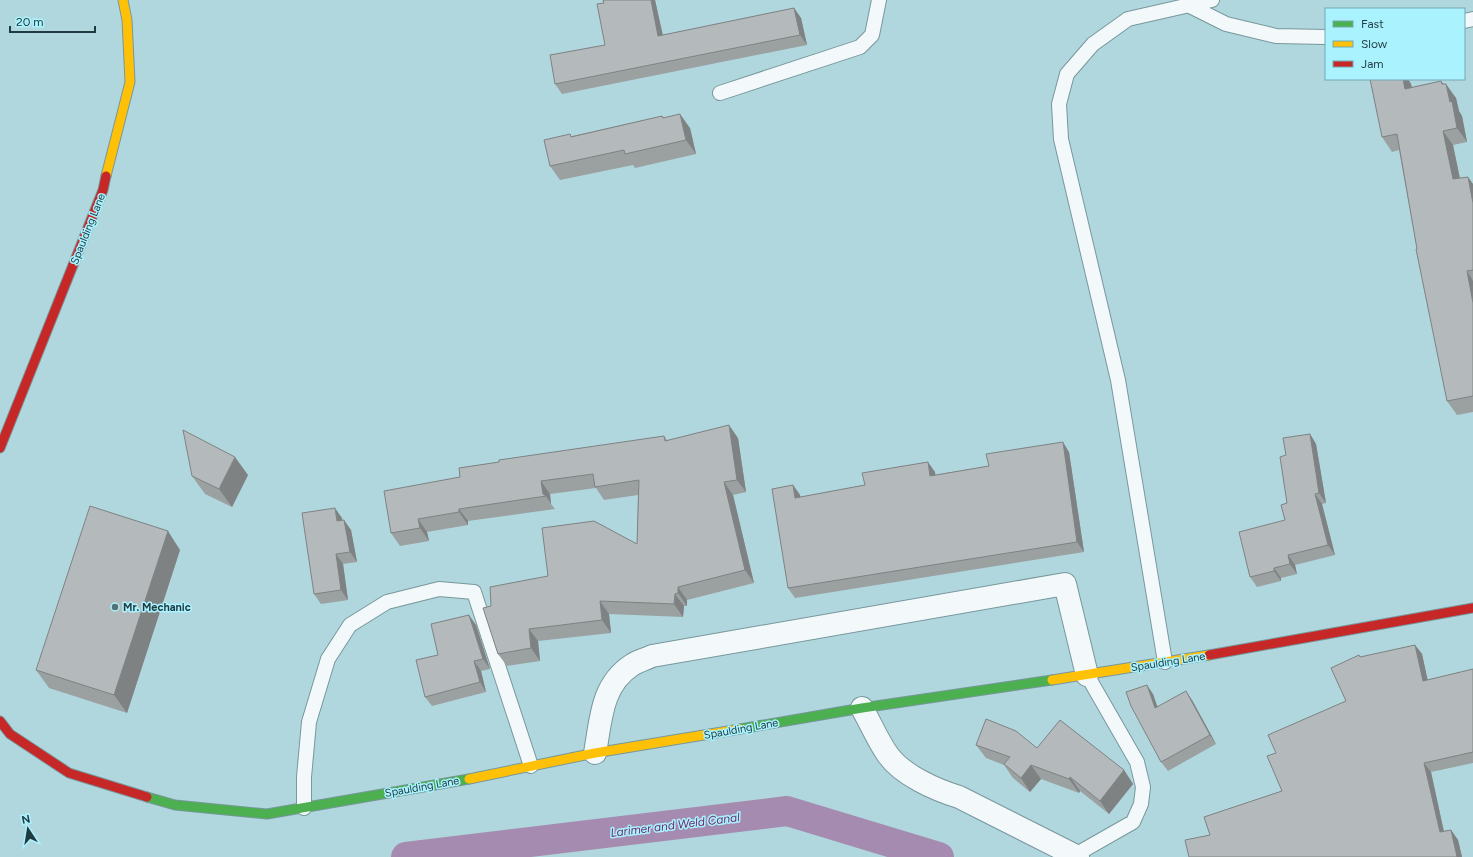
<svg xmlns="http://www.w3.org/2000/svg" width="1473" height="857" viewBox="0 0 1473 857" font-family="Figtree,sans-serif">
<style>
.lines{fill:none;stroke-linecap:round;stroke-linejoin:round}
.canal{stroke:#a58baf;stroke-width:30}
.lane-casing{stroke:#77979c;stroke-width:16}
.street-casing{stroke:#77979c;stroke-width:24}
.fast-casing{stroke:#77979c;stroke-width:11}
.slow-casing{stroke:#77979c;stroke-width:11}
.jam-casing{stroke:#77979c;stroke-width:11}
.lane{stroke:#f3f9fa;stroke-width:14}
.street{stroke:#f3f9fa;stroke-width:22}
.fast{stroke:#4caf50;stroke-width:9}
.slow{stroke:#ffc107;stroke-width:9}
.jam{stroke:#c62828;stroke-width:9}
.wall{fill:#9ba0a1}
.shaded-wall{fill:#7e8283}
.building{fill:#b4babb;stroke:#7e8283}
.poi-dot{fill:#517277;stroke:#abf2ff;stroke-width:1.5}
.labels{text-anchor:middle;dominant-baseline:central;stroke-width:3;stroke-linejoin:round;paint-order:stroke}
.street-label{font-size:11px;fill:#1e3b40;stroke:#abf2ff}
.poi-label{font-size:11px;font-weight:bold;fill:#1e3b40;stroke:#abf2ff;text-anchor:start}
.water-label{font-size:12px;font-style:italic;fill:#6f2c6a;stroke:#abf2ff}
</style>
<rect width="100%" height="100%" fill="#b1d7de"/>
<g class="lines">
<path class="canal" d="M406,857L787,811L939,857"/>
<g class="lane-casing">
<path id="lane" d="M1188,5L1226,24L1276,36L1326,37
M1464,21L1473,19
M720,93L860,47L872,35L879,0
M1165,662L1118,380L1061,139L1059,104L1067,74L1093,44L1128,19L1212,0
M304,808V777L309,722L328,659L350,625L387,602L439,589L474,592L531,766
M1075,855L1133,822L1141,804L1143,787L1137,762L1087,675"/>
</g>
<g class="street-casing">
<path id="street" d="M862,708C871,724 878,741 888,755C902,775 936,790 959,797L1078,857
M595,753C601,720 601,685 632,665C638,661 646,659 652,656L1065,584L1087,675"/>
</g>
<g class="fast-casing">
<path id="fast" d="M740,729L862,708L1052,680
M147,797L175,805L267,814L469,779"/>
</g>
<g class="slow-casing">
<path id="slow" d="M106,176L130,82L127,20L123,0
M1052,680L1209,655
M469,779L595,753L740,729"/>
</g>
<g class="jam-casing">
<path id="jam" d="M0,448L103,190L106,176
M1209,655L1473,608
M0,721L10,734L69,773L147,797"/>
</g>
<use href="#lane" class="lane"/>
<use href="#street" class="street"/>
<use href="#fast" class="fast"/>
<use href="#slow" class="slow"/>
<use href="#jam" class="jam"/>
</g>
<path class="wall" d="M603,0H655L663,35L794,8L801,18L807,45L562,94L555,84L605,45L604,3Z
M1370,79H1408L1411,84L1412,87L1441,81L1456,98L1459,111L1462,116L1467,142L1453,145L1460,178L1473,184V412L1457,415L1447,401L1417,249L1399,150L1392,152L1382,137Z
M662,116L664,118L690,128L696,154L635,168L633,165L560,180L550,166L572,136Z
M1310,434L1316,444L1326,503L1322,504L1335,555L1295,565L1297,574L1281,578V581L1257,587L1250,577L1285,520L1287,503L1286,455Z
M664,436L667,440L738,438L746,492L733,495L754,583L687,600V606H684L683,617L609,614L611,633L538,641L540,661L507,666L498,654L491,606L548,576L637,544L638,495L604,500L596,488L550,494L551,504L555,509L468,521V525L427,532L429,541L400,546L391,533L460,477L499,462Z
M1069,452L1084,552L795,598L788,588L793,485L800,495V497L935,472V475Z
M248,475L232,507L205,494L192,476Z
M342,518V520L351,530L357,562L343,564L348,600L321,604L314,594Z
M180,550L127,713L49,688L36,670Z
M476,625L490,669L481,671L486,692L432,706L425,697L438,655Z
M1415,645L1422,654L1427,680L1473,669V763L1431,772L1444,831L1451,830L1458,840L1462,857H1189L1210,835L1282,791L1276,753L1346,701L1361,657Z
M1153,694L1157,706L1192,700L1216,744L1168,771L1161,762Z
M976,745L1037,748L1124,770L1133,784L1109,814L1080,791L1079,793L1041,779L1030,792L1013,778L1004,765L986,758Z"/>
<path class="shaded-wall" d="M651,0H655L665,46L658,36Z
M794,8L801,18L807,45L800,35Z
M1403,79H1408L1411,84L1415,103L1405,89Z
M1441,81L1447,89L1446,84L1456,98L1459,111L1462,116L1467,142L1457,128L1450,102L1442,84Z
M680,114L690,128L696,154L686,140Z
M1443,131L1453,145L1463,194L1453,179Z
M1468,177L1473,184V203Z
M1467,271L1473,281V303Z
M729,425L738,438L746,492L737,480Z
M1310,434L1316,444L1326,503L1319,493Z
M1063,442L1069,452L1084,552L1077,542Z
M235,457L248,475L232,507L219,489Z
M928,462L935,472L937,485L930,476Z
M541,481L550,494L551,504L546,496L543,494Z
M724,482L733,495L754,583L745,570Z
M793,485L800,495L802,508L795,498Z
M1315,494L1322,504L1335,555L1328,545Z
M335,508L342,518L344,531L337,521Z
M459,509L468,521V525L459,512Z
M418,519L427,532L429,541L420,528Z
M344,520L351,530L357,562L350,552Z
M168,531L180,550L127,713L114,695Z
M336,554L343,564L348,600L341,590Z
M1288,555L1295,565L1297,574L1290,564Z
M1274,568L1281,578V581L1274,571Z
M678,587L687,600V606L678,593Z
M675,594L684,606L683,617L674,604Z
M600,601L609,614L611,633L602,620Z
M469,615L476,625L490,669L483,659Z
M529,629L538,641L540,661L531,648Z
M1415,645L1422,654L1430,690L1423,681Z
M474,661L481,671L486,692L480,682Z
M1147,685L1153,694L1161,717L1155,708Z
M1186,691L1192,700L1216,744L1210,735Z
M1424,763L1431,772L1446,842L1440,832Z
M1031,765L1041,779L1030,792L1021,778Z
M1124,770L1133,784L1109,814L1100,801Z
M1070,777L1080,791L1079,793L1069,779Z
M1451,830L1458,840L1462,857H1457Z"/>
<path class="building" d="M603,0H651L658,36L794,8L800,35L555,84L550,55L605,45L597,4L604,3Z
M1370,79H1403L1405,89L1441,81L1442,84H1446L1450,102L1452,101L1457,128L1443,131L1453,179L1468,177L1473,203V270L1467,271L1473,303V396L1447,401L1416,249H1417L1397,134L1382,137Z
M680,114L686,140L625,154L624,150L550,166L544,140L570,134L571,137L662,116L663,118Z
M729,425L737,480L724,482L745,570L678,587V593L675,594L674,604L600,601L602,620L529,629L531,648L498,654L483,608L491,606L490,587L548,576L542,528L594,521L637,544L639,480L595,487L593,474L541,481L543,494L546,496L459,509V512L418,519L420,528L391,533L384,491L460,477L459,468L499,462V460L664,436L665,441Z
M183,430L235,457L219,489L192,476Z
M1310,434L1319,493L1315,494L1328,545L1288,555L1290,564L1274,568V571L1250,577L1239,532L1285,520L1281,505L1287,503L1280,457L1286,455L1283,438Z
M1063,442L1077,542L788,588L772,489L793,485L795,498L865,485L862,473L928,462L930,476L989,466L986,454Z
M90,506L168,531L114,695L36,670Z
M335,508L337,521L344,520L350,552L336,554L341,590L314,594L302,513Z
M469,615L483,659L474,661L480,682L425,697L416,660L438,655L431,624Z
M1415,645L1423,681L1473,669V752L1424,763L1440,832L1451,830L1457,857H1189L1185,840L1210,835L1204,817L1282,791L1267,756L1276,753L1268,735L1346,701L1331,668L1359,655L1360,657Z
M1147,685L1155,708L1186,691L1210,735L1161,762L1131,706L1126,692Z
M986,719L1016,731L1037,748L1060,720L1124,770L1100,801L1070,777L1069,779L1031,765L1021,778L1004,764L1010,757L976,745Z"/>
<circle class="poi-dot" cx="115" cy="607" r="4"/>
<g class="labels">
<g class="street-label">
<text transform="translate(88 229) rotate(-68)">Spaulding Lane</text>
<text transform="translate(1168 662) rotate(-9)">Spaulding Lane</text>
<text transform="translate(741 729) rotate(-10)">Spaulding Lane</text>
<text transform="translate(422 787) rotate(-10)">Spaulding Lane</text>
</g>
<g class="poi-label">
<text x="123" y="607">Mr. Mechanic</text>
</g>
<g class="water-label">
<text transform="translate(675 825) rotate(-7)">Larimer and Weld Canal</text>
</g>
</g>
<rect x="1325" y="8" width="140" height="72" fill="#abf2ff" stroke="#73a9b3"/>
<rect x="1333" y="21" width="20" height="6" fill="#4caf50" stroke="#73a9b3"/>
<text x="1361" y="28" font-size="12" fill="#1e3b40">Fast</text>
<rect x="1333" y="41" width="20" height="6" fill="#ffc107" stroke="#73a9b3"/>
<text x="1361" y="48" font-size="12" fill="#1e3b40">Slow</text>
<rect x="1333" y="61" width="20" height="6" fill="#c62828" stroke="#73a9b3"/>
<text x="1361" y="68" font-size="12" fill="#1e3b40">Jam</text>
<g transform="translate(28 829) rotate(348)" stroke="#abf2ff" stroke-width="3" paint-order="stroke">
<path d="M0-3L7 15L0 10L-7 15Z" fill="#1e3b40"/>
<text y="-6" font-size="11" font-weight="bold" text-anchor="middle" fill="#1e3b40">N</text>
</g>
<path d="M10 26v6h85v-6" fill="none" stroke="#1e3b40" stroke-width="2"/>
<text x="16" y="26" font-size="12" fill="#1e3b40" stroke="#abf2ff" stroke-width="3" paint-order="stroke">20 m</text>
</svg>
